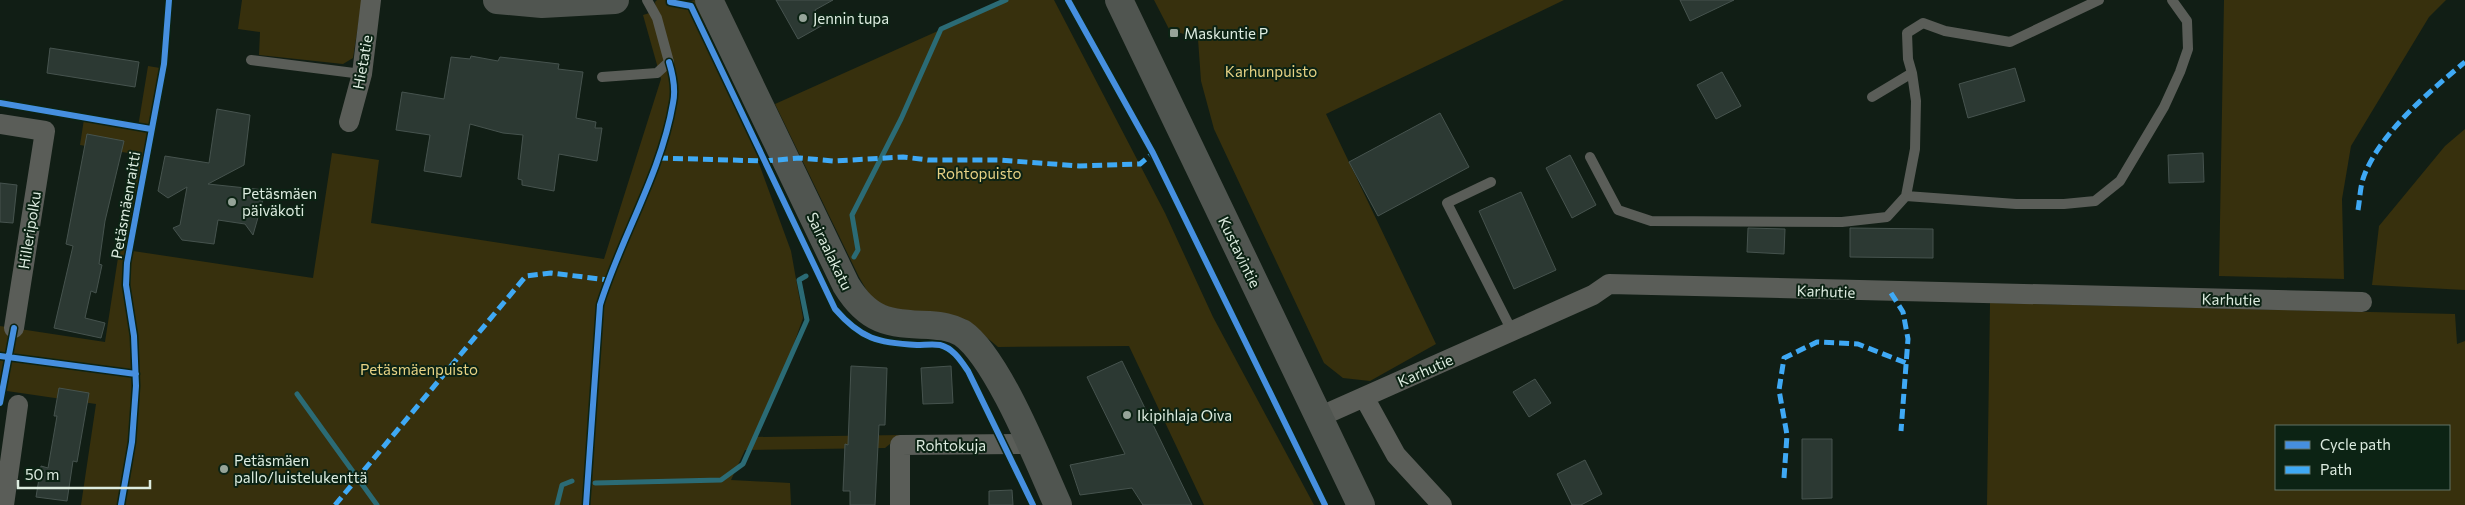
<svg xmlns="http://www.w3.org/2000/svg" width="2465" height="505" viewBox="0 0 2465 505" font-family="Commissioner,sans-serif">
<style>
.green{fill:#37300d;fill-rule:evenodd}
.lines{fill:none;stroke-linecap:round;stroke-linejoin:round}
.stream{stroke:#2b6b75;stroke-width:5}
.building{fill:#2c3933;stroke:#46534e}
.lane{stroke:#5a5d58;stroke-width:10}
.street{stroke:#5a5d58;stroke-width:20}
.secondary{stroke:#505550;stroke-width:28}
.quiet{stroke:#3fa9f5;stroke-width:5;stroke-dasharray:10 5;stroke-linecap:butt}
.cycleway-casing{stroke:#0c2314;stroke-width:9}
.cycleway{stroke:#468fdf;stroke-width:6}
.poi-dot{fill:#96a499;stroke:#0c2314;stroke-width:2}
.labels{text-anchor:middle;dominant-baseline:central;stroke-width:4;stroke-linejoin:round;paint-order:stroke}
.poi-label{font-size:15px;fill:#ddece0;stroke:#0c2314;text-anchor:start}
.street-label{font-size:15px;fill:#ddece0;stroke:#0c2314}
.park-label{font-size:15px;fill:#e7d284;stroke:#0c2314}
</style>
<rect width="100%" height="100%" fill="#111e15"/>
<path class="green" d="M242,0H362L353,58L343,64L259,55L260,32L238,29Z
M657,0H670L679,4L695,0L725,76L765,161H758L791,251L803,318L791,352L753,437L901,435L885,448L745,450L731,480L790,483L791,505H81L96,404L0,390V326L105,342L134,154L80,145L84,119L138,127L148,66L160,68L133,251L313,278L332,153L379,160L371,223L604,259L661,79L643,15L656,11L655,2Z
M1007,0H1054L1165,213L1213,317L1314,505H1204L1129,346L998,347L965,319L907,314L873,301L859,277L775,104Z
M1154,0H1564L1326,114L1436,344L1370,381L1343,378L1324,363L1214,129L1201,81L1198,39L1169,29Z
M2224,0H2446L2429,17L2351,146L2342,199L2344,279L2219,276Z
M2465,129V290L2372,285L2379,226L2445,146Z
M1990,303L2455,314L2457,344L2465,341V505H1987ZM2276,426H2449V489H2276Z"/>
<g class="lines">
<path class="stream" d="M854,257L858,250L852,215L901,119L941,29L1006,0
M297,394L377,505
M595,483L721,480L743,464L807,320L799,280L806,276
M557,505L562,485L572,481"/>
</g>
<path class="building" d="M776,0H833L815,10L823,25L798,39Z
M1680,0H1734L1690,21Z
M50,48L139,62L135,87L47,73Z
M471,56L498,61L500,57L559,64L558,69L583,72L576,118L596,122L595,128H602L597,161L559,154L554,191L522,185V180L518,179L523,135L503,133L470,124L461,177L424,171L430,135L396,130L402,92L444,99L451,57L470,59Z
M2015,68L2025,101L1968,118L1959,84Z
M1722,72L1741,106L1716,119L1697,85Z
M217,109L250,115L244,165L208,184L265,190L261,207L253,235L245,224L218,220L214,244L182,240L173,228L180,225L187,187L168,198L158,191L165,156L209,163Z
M1440,113L1469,167L1378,216L1349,162Z
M87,134L124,141L105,221L99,264L102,265L96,293L91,291L85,318L105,323L101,338L54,328L73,246L66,244Z
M2203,153L2204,182L2169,183L2168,155Z
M1570,155L1596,205L1572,218L1546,168Z
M0,183L17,185L13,223L0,222Z
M1521,192L1556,270L1514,289L1479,211Z
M1748,228L1785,229L1784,254L1747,252Z
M1850,228L1933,229V258L1850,257Z
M1122,361L1192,505H1143L1132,488L1080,495L1070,465L1125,454L1087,377Z
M851,366L887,368L885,425H879L875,505H850V491H843L845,444L848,445Z
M951,366L953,403L923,404L921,368Z
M1535,379L1551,403L1529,417L1513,392Z
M59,388L89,393L77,462L73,461L67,501L36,497L41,466L48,468L57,416H54Z
M1802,439H1832V498L1802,499Z
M1585,460L1602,494L1581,505H1572L1557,474Z
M1012,490L1013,505H989V491Z"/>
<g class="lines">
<path class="lane" d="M251,60L362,74
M602,77L657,73L669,62L657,18L647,0
M1872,97L1912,73
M1590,157L1618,210L1651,221L1842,222L1887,217L1906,196L1915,149L1916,101L1912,73L1908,59L1907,33L1923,23L1945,31L2010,42L2099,0
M1491,182L1447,203L1512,331
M1906,196L2016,204H2064L2095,201L2120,181L2164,107L2180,72L2188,49L2187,21L2172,0"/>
<path class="street" d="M349,122L362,74L371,0
M0,124L45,131L14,328
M1364,397L1396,455L1442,505
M1319,417L1593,295L1609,284L2362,302
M4,505L18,405
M900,505V445L1031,444"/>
<path class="secondary" d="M497,0L542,4L615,0
M709,0L846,285C868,321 888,324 929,325C941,326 951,327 962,333C998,358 1039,463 1058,505
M1119,0L1361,505"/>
<path class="quiet" d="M658,158L765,161L800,158L834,161L903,157L928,160H999L1079,166L1140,164L1153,153
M2358,210C2360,199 2360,186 2364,176C2380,133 2430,91 2465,62
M1891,293L1903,312L1908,339L1901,431
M1784,478L1787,435L1779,390L1784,358L1817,342L1858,344L1906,363
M335,505L526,276L551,273L608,280"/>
<g class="cycleway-casing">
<path id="cycleway" d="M670,0V2L691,6L835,309C861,339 878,343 917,345C924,345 933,344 940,345C953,348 961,361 968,371L1033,505
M1068,0L1153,153L1325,505
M0,103L151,129
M0,356L136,374
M0,403L14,328
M121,505L132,442L136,386L134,336L126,285L127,263L164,64L169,0
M586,505L600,305C621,237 661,174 673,103C676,89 673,75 669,62"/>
</g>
<use href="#cycleway" class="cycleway"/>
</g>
<g class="poi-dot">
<circle cx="803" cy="18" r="5"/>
<rect x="1169" y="28" width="10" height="10" rx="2.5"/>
<circle cx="232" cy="202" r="5"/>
<circle cx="1127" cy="415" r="5"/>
<circle cx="224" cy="469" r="5"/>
</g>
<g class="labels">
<g class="poi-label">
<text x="813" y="18">Jennin tupa</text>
<text x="1184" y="33">Maskuntie P</text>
<text x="242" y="193">Petäsmäen<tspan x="242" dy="17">päiväkoti</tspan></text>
<text x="1137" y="415">Ikipihlaja Oiva</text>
<text x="234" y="460">Petäsmäen<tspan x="234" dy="17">pallo/luistelukenttä</tspan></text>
</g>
<g class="street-label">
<text transform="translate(362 62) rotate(-80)">Hietatie</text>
<text transform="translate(125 205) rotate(-80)">Petäsmäenraitti</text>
<text transform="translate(29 230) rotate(-81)">Hilleripolku</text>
<text transform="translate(830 251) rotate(64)">Sairaalakatu</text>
<text transform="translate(1240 252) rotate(64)">Kustavintie</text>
<text transform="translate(1826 291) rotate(2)">Karhutie</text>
<text transform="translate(2231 299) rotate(1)">Karhutie</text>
<text transform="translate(1425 370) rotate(-24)">Karhutie</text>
<text x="951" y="445">Rohtokuja</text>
</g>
<g class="park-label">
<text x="1271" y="71">Karhunpuisto</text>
<text x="979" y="173">Rohtopuisto</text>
<text x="419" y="369">Petäsmäenpuisto</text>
</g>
</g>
<rect x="2275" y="425" width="175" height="65" fill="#0c2314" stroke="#607366"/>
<rect x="2285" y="441" width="25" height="8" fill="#468fdf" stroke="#607366"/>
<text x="2320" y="450" font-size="15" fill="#ddece0">Cycle path</text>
<rect x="2285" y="466" width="25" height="8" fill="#3fa9f5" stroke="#607366"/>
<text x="2320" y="475" font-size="15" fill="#ddece0">Path</text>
<path d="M18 480v8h132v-8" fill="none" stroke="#ddece0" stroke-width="2.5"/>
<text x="25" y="480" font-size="15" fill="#ddece0" stroke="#0c2314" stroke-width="4" paint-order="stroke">50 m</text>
</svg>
